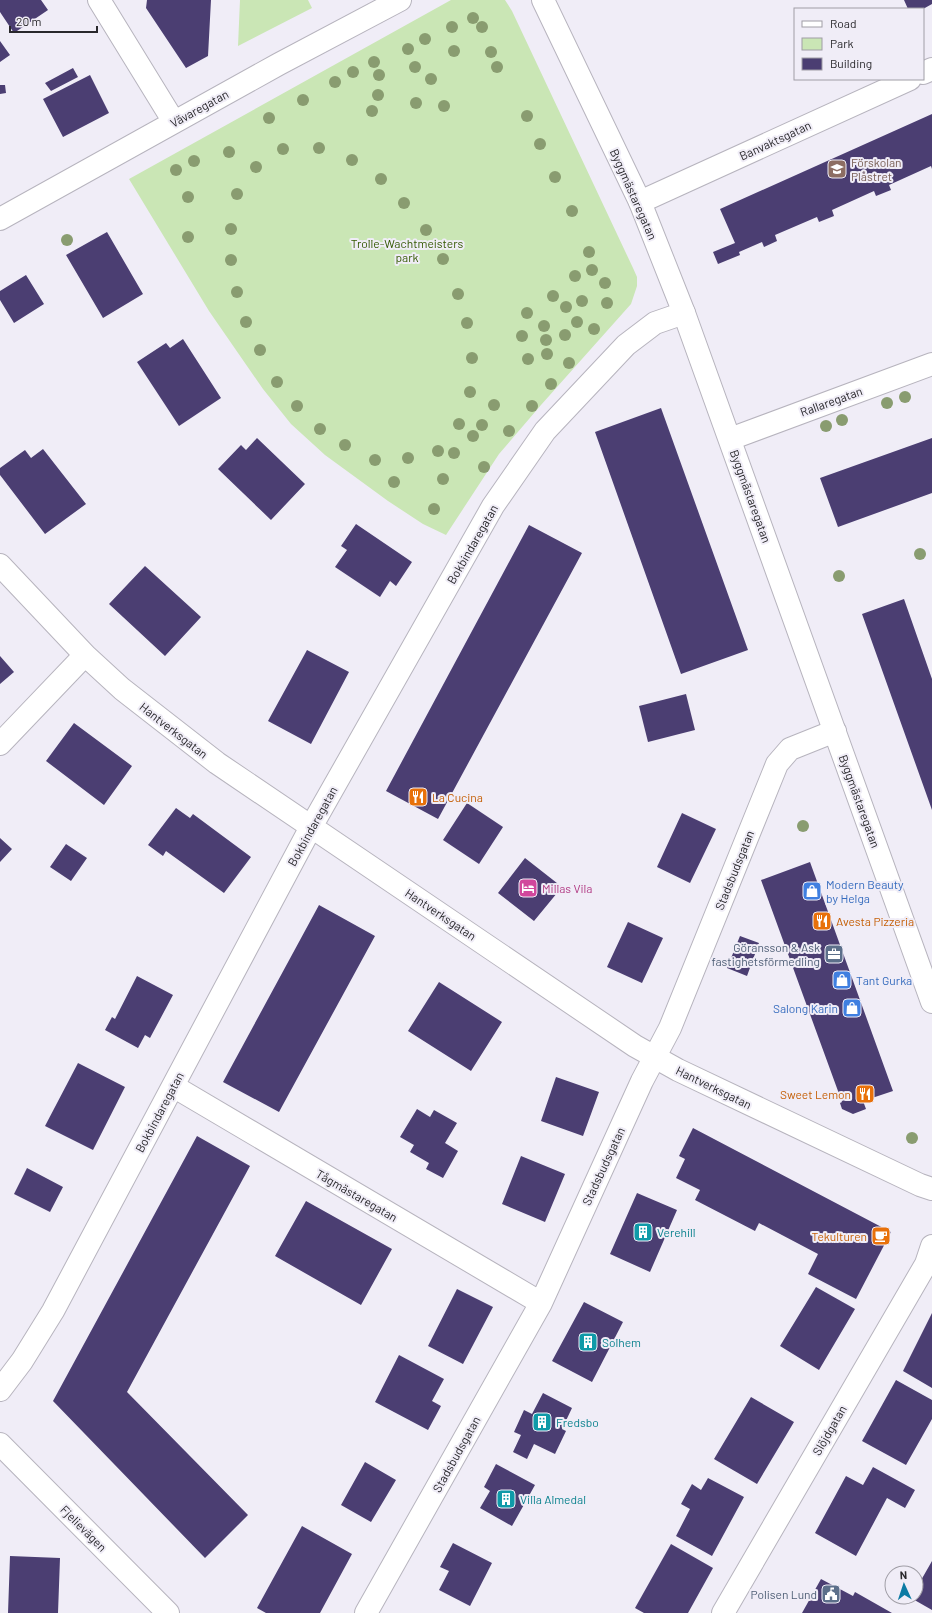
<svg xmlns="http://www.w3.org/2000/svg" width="932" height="1613" viewBox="0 0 932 1613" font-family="Barlow,sans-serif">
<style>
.green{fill:#cae6b5}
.building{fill:#4b3e72}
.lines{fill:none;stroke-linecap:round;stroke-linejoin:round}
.street-casing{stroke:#b7b4be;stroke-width:24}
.secondary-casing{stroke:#b7b4be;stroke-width:24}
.street{stroke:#fff;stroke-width:22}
.secondary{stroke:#fff;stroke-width:22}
.tree{fill:#899c70}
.labels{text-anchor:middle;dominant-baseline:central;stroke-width:4;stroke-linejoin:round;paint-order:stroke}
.street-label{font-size:12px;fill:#29282c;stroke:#f0edf7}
.education-label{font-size:12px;fill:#785e54;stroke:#f0edf7;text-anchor:start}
.park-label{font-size:12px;fill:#345902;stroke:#f0edf7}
.food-label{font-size:12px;fill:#c56008;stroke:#f0edf7;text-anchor:start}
.shop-label{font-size:12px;fill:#366cbe;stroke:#f0edf7;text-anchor:start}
.hotel-label{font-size:12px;fill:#b23c85;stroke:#f0edf7;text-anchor:start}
.service-label{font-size:12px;fill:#4e5e75;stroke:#f0edf7;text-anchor:end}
.culture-label{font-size:12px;fill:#0d838f;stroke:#f0edf7;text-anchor:start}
</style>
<rect width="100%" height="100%" fill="#f0edf7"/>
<path class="green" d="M240,0H308L312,8L238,46Z
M451,0H505L512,11L633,268L637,277V286L631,304L541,405L499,454L446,535L423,524L388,501L325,455L291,424L263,389L209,311L129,179Z"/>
<path class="building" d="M0,0H41L48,10L14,33L0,12Z
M147,0H211L208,56L186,68L146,8Z
M904,0H932V4L923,9H908Z
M0,41L10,55L0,62Z
M73,68L78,77L51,91L45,83Z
M90,75L109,113L63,137L43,99Z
M0,85H5L6,93L0,94Z
M932,114V169L931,166L889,185L891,190L876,196L874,191L832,210L834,216L819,222L817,217L775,235L777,241L764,247L762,242L739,252L740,255L718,264L713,252L735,243L720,209Z
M107,232L143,294L103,318L66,255Z
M26,275L44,304L14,323L0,300V291Z
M183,339L221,398L179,426L137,362L166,343L170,348Z
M661,408L748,650L681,674L595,432Z
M257,438L305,484L271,520L218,469L241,445L246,450Z
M932,438V493L838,527L820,478Z
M43,449L86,504L45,534L0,475V468L25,450L31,458Z
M356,524L412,562L396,586L390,581L380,597L335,567L347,550L341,546Z
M529,525L582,553L438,819L386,791Z
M145,566L201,617L165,656L109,604Z
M904,599L932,679V810L862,614Z
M307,650L349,672L311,744L268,721Z
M0,656L14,672L0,684Z
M686,694L695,730L648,742L639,706Z
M74,723L132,766L104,805L46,761Z
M467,803L503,827L479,864L443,840Z
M176,808L190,818L193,814L251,857L224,893L166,851L163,856L148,845Z
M682,813L716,829L690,883L657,867Z
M0,838L12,849L0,862Z
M66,844L87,858L71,881L50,867Z
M525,858L562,887L534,921L498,893Z
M810,862L893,1091L863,1101L866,1109L853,1114L842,1109L840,1103L842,1102L761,880Z
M319,905L375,936L279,1112L223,1082Z
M628,922L663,938L642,983L607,967Z
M740,936L759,943L747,976L727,968Z
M137,976L173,995L150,1038L145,1035L138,1048L105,1030L112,1017L115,1019Z
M439,982L502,1022L471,1071L408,1031Z
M78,1063L125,1087L93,1150L45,1126Z
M556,1077L599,1092L583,1136L541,1121Z
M417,1109L430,1117L434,1110L457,1123L445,1143L458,1151L443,1178L426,1169L429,1163L410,1152L414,1145L400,1137Z
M693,1128L891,1232L856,1299L808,1274L818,1254L759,1223L755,1231L695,1200L700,1190L676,1178L685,1159L679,1156Z
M197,1136L250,1166L127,1392L248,1515L205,1558L53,1401Z
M521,1156L565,1174L545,1222L502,1204Z
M27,1168L63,1187L50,1212L14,1194Z
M637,1193L677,1210L650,1272L610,1254Z
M306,1201L392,1249L361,1305L275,1256Z
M816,1287L855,1309L819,1370L780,1346Z
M457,1289L493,1307L463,1364L428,1346Z
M584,1302L623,1322L592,1382L552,1361Z
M932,1313V1388L903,1371Z
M399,1355L444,1379L432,1401L441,1406L428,1430L375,1402Z
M896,1380L932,1400V1419L906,1465L862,1441Z
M543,1393L572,1408L562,1429L566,1431L555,1454L534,1444L527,1459L513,1452L521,1435L514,1432L524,1410L532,1414Z
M751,1397L794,1422L757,1484L714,1459Z
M365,1462L396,1480L371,1522L341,1505Z
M496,1464L535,1485L512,1526L480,1508L490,1491L484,1487Z
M873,1467L915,1490L905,1508L887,1498L856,1556L815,1533L846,1476L863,1485Z
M708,1478L744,1497L712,1556L676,1536L690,1509L681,1504L692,1484L701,1490Z
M302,1526L352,1554L320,1613H266L257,1608Z
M453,1543L492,1563L470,1606L439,1590L449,1571L440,1567Z
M671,1544L713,1568L688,1613H644L635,1608Z
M10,1556L60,1558L58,1613H8Z
M932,1561V1610L911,1598L916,1597V1589Z
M821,1579L853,1596L855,1592L892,1613H802Z"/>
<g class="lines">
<g class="street-casing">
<path id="street" d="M99,0L174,122
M923,73L932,69
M640,202L910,79
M0,219L279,64L400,0
M730,439L932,364
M0,565L85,655L122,689L217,763L635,1046L678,1070L920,1185L932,1189
M0,744L85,655
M173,1086L541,1303
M0,1390L22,1361L53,1311L311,827L493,506L545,431L626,345L655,323L684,313
M366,1613L541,1303L642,1081L670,1028L777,764L790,749L835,731
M723,1613L926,1264L932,1246"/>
</g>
<g class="secondary-casing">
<path id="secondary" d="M543,0L640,202L684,313L932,1002
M0,1444L168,1613"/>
</g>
<use href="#street" class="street"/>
<use href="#secondary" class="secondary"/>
</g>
<g class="tree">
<circle cx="473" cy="18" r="6"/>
<circle cx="452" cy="27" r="6"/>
<circle cx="482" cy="27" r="6"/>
<circle cx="425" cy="39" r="6"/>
<circle cx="408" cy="49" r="6"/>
<circle cx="454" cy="51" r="6"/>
<circle cx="491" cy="52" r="6"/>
<circle cx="374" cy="62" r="6"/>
<circle cx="415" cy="67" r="6"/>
<circle cx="497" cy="67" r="6"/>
<circle cx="353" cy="72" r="6"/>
<circle cx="379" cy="75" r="6"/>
<circle cx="431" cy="79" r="6"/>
<circle cx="335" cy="82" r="6"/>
<circle cx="378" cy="95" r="6"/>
<circle cx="303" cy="100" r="6"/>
<circle cx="416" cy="103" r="6"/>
<circle cx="444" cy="106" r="6"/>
<circle cx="372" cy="111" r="6"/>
<circle cx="527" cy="116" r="6"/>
<circle cx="269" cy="118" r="6"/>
<circle cx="540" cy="144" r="6"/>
<circle cx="319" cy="148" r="6"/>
<circle cx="283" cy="149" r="6"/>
<circle cx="229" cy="152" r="6"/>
<circle cx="352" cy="160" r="6"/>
<circle cx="194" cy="161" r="6"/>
<circle cx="256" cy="167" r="6"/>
<circle cx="176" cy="170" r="6"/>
<circle cx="555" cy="177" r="6"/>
<circle cx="381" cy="179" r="6"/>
<circle cx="237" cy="194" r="6"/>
<circle cx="188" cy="197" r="6"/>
<circle cx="404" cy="203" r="6"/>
<circle cx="572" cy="211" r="6"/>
<circle cx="231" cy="229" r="6"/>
<circle cx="426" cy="230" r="6"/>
<circle cx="188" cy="237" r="6"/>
<circle cx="67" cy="240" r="6"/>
<circle cx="589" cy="252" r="6"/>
<circle cx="443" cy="259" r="6"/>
<circle cx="231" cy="260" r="6"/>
<circle cx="592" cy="270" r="6"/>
<circle cx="575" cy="276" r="6"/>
<circle cx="605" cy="283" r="6"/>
<circle cx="237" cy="292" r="6"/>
<circle cx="458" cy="294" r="6"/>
<circle cx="553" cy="296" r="6"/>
<circle cx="582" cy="301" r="6"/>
<circle cx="607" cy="303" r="6"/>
<circle cx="566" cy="307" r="6"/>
<circle cx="527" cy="313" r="6"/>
<circle cx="246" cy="322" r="6"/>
<circle cx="577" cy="322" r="6"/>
<circle cx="467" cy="323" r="6"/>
<circle cx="544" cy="326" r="6"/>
<circle cx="594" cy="329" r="6"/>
<circle cx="565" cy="335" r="6"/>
<circle cx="522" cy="336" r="6"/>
<circle cx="546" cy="340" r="6"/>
<circle cx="260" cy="350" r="6"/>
<circle cx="547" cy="354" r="6"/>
<circle cx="472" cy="358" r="6"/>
<circle cx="528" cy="359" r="6"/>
<circle cx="569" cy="363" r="6"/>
<circle cx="277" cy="382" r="6"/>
<circle cx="551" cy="384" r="6"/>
<circle cx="470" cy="392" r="6"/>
<circle cx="905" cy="397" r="6"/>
<circle cx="887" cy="403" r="6"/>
<circle cx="494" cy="405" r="6"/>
<circle cx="297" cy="406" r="6"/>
<circle cx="532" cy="406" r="6"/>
<circle cx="842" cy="420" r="6"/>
<circle cx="459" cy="424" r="6"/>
<circle cx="482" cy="425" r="6"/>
<circle cx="826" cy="426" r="6"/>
<circle cx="320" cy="429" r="6"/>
<circle cx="509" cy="431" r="6"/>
<circle cx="473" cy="436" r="6"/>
<circle cx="345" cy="445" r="6"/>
<circle cx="438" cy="451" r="6"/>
<circle cx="454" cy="453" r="6"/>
<circle cx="408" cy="458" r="6"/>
<circle cx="375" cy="460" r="6"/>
<circle cx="484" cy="467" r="6"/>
<circle cx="443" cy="479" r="6"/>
<circle cx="394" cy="482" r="6"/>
<circle cx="434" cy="509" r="6"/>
<circle cx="920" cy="554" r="6"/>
<circle cx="839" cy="576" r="6"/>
<circle cx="803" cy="826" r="6"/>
<circle cx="912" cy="1138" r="6"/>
</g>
<defs>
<g id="school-square" transform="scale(1)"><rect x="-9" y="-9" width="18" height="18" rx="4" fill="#8d6e63" stroke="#f0edf7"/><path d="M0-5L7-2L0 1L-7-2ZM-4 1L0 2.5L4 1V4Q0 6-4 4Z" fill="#fff"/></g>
<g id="restaurant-square" transform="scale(1)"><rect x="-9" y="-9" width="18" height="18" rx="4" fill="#e8710a" stroke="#f0edf7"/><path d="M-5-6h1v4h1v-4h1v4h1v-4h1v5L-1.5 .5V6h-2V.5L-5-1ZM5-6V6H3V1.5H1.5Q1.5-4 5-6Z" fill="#fff"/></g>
<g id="hotel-square" transform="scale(1)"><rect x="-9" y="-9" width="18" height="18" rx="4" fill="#d1479c" stroke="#f0edf7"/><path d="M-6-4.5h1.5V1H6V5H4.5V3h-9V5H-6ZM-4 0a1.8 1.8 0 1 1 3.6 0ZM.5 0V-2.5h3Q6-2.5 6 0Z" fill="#fff"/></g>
<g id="shop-square" transform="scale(1)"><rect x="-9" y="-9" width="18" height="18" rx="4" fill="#3f7fe0" stroke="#f0edf7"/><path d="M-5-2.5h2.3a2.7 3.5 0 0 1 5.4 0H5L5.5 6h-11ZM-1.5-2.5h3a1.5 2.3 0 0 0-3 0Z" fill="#fff"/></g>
<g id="office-square" transform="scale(1)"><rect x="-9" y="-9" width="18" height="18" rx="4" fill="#5c6f8a" stroke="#f0edf7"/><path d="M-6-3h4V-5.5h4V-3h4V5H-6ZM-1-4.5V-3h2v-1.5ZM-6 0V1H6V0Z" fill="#fff"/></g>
<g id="building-square" transform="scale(1)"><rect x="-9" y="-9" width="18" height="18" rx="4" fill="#0f9aa8" stroke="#f0edf7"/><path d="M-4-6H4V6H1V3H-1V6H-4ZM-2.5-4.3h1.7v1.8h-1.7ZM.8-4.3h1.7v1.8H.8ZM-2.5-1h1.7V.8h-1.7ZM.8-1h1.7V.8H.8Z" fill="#fff"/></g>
<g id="cafe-square" transform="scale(1)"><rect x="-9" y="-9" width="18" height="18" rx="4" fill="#e8710a" stroke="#f0edf7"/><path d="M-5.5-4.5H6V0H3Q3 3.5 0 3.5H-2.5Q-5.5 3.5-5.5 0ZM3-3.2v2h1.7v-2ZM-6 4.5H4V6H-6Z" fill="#fff"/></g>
<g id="civic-square" transform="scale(1)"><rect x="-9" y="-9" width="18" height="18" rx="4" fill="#5c6f8a" stroke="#f0edf7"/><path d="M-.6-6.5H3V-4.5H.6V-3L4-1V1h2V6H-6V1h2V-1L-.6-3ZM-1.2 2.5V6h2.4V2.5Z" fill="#fff"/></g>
</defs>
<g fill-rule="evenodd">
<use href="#school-square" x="837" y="169"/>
<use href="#restaurant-square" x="418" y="797"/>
<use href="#hotel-square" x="528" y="888"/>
<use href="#shop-square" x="812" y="891"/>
<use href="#restaurant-square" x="822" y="921"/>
<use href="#office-square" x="834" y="954"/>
<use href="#shop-square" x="842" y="980"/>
<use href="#shop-square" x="852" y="1008"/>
<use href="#restaurant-square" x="865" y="1094"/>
<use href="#building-square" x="643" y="1232"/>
<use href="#cafe-square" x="881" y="1236"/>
<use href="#building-square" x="588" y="1342"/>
<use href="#building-square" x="542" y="1422"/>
<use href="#building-square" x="506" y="1499"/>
<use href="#civic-square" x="831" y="1594"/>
</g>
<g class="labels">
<g class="street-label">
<text transform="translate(199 108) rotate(-29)">Vävaregatan</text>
<text transform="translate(775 140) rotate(-25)">Banvaktsgatan</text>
<text transform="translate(634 194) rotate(66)">Byggmästaregatan</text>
<text transform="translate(831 401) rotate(-20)">Rallaregatan</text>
<text transform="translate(751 496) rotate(70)">Byggmästaregatan</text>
<text transform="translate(472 544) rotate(-60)">Bokbindaregatan</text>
<text transform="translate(174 730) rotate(38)">Hantverksgatan</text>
<text transform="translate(860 801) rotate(70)">Byggmästaregatan</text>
<text transform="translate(312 826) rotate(-61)">Bokbindaregatan</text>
<text transform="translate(734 870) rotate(-68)">Stadsbudsgatan</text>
<text transform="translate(441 914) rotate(34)">Hantverksgatan</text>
<text transform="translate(714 1087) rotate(26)">Hantverksgatan</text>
<text transform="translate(159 1112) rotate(-62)">Bokbindaregatan</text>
<text transform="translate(603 1166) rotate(-65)">Stadsbudsgatan</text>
<text transform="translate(357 1195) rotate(30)">Tågmästaregatan</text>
<text transform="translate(829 1430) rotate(-60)">Slöjdgatan</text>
<text transform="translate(456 1454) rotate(-61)">Stadsbudsgatan</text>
<text transform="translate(84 1528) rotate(45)">Fjelievägen</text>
</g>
<g class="education-label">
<text x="851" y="162">Förskolan<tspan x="851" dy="14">Plåstret</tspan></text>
</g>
<g class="park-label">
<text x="407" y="243">Trolle-Wachtmeisters<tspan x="407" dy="14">park</tspan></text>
</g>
<g class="food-label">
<text x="432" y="797">La Cucina</text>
<text x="836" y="921">Avesta Pizzeria</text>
<text x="851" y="1094" text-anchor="end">Sweet Lemon</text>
<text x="867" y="1236" text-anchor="end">Tekulturen</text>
</g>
<g class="shop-label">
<text x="826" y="884">Modern Beauty<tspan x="826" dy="14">by Helga</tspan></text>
<text x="856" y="980">Tant Gurka</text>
<text x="838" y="1008" text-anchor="end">Salong Karin</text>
</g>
<g class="hotel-label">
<text x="542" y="888">Millas Vila</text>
</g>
<g class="service-label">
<text x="820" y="947">Göransson &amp; Ask<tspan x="820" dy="14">fastighetsförmedling</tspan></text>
<text x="817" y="1594">Polisen Lund</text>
</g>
<g class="culture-label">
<text x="657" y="1232">Verehill</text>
<text x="602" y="1342">Solhem</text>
<text x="556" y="1422">Fredsbo</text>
<text x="520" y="1499">Villa Almedal</text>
</g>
</g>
<rect x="794" y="8" width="130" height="72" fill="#f0edf7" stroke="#a09ea6"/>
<rect x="802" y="21" width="20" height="6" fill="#ffffff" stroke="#a09ea6"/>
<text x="830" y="28" font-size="12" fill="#29282c">Road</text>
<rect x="802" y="38" width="20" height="12" fill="#cae6b5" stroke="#a09ea6"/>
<text x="830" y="48" font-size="12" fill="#29282c">Park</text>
<rect x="802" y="58" width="20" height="12" fill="#4b3e72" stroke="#a09ea6"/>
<text x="830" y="68" font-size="12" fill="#29282c">Building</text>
<g transform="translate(904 1585) rotate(357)"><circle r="19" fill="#f0edf7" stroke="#a09ea6"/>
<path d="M0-3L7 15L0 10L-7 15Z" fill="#0c7ba4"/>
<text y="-6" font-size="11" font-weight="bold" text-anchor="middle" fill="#29282c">N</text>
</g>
<path d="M10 26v6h87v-6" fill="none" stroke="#29282c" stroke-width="2"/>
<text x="16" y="26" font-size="12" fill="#29282c" stroke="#f0edf7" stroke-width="3" paint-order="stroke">20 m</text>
</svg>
